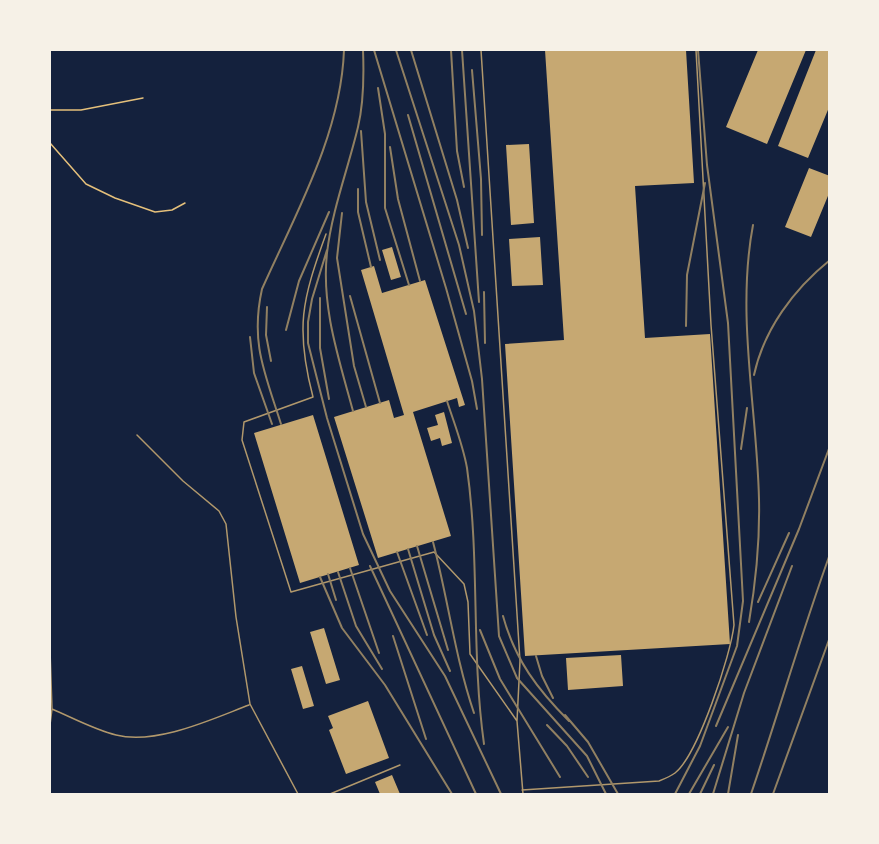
<svg xmlns="http://www.w3.org/2000/svg" width="879" height="844" viewBox="0 0 879 844" font-family="'Fira Sans',sans-serif">
<style>
.building{fill:#c6a872}
.lines{fill:none;stroke-linecap:round;stroke-linejoin:round}
.path{stroke:#e5c07b;stroke-width:1.5}
.service{stroke:#b1986c;stroke-width:1.5}
.rail{stroke:#918062;stroke-width:2}
</style>
<rect width="100%" height="100%" fill="#14213d"/>
<path class="building" d="M545,50H686L694,183L635,186L645,338L710,334L730,644L525,656L505,344L564,340Z
M758,50H806L767,144L726,127Z
M816,50H830V105L808,158L778,146Z
M529,144L534,223L511,225L506,145Z
M809,168L830,176V191L811,237L785,227Z
M540,237L543,285L512,286L509,239Z
M392,247L401,277L391,280L382,250Z
M374,266L382,293L425,280L465,405L459,407L457,398L413,412L451,536L378,558L334,417L389,400L394,418L404,415L361,270Z
M444,412L452,443L442,446L440,438L431,441L427,428L438,425L435,415Z
M313,415L359,565L300,583L254,433Z
M324,628L340,680L326,684L310,632Z
M621,655L623,686L568,690L566,658Z
M302,666L314,706L303,709L291,669Z
M368,701L389,758L346,774L329,730L333,728L328,716Z
M392,775L400,794H380L375,782Z"/>
<g class="lines">
<path class="path" d="M50,110H81L143,98
M50,143L86,184L115,198L155,212L172,210L185,203"/>
<path class="service" d="M481,50L520,661L517,721L523,794
M326,234C302,300 295,328 313,397L244,422L242,440L291,592L434,552L464,584L468,602L470,654L517,721
M137,435L183,481L219,511L226,524L236,617L250,704L298,794
M50,650L52,709L50,725
M52,709C73,718 95,730 116,735C157,745 212,719 249,705
M522,790L659,781C664,779 671,776 675,773C698,755 731,654 734,625L711,325L696,50
M330,794L400,765"/>
<path class="rail" d="M374,50L446,288L472,381L477,409
M396,50L459,245L474,311L482,379L499,636L517,678L587,756L606,794
M411,50L457,200L468,248
M451,50L457,151L464,187
M462,50L479,302
M472,70L481,179L482,235
M378,88L385,134V208L409,285
M408,115L466,314
M361,131L366,202L380,260
M390,147L398,199L420,281
M358,189V212L371,267
M342,213L337,258L354,366L366,407
M327,250L312,299L308,322V343L327,418L363,534L390,591L445,676L501,794
M484,292L485,343
M350,296L380,403
M320,298V348L329,399
M267,307L266,335L271,361
M686,326L687,275L705,183
M286,330L299,281L329,212
M250,337L254,373L272,424
M754,375C764,329 794,289 830,260
M447,401C454,423 463,445 467,468C480,560 471,652 484,744
M353,411C339,359 321,307 327,253C332,210 348,169 358,127C364,102 364,75 363,50
M281,424C265,373 250,343 262,289C296,213 341,134 344,50
M741,449L747,408
M433,542C448,599 455,657 474,713
M417,546L448,650
M408,549L434,635L450,671
M397,552L427,635
M370,566L476,794
M350,568L379,653
M338,572L356,626L382,669
M328,574L336,600
M320,577L342,628L385,685L452,794
M758,602L789,533
M503,616C515,660 538,690 569,721
M749,622C756,581 760,541 759,499C757,409 736,315 753,225
M480,630L500,679L560,777
M393,636L426,739
M536,656L542,676L553,698
M565,715L588,742L618,794
M547,725L567,746L588,777
M716,726L799,529L830,446
M675,794L700,746L737,646L743,601L728,323L707,165L698,50
M689,794L728,727
M700,794L714,765
M713,794L744,693L792,566
M728,794L738,735
M751,794C778,715 801,634 830,554
M773,794L830,637"/>
</g>
<rect width="879" height="844" fill="none" stroke="#f6f1e7" stroke-width="102"/>
</svg>
